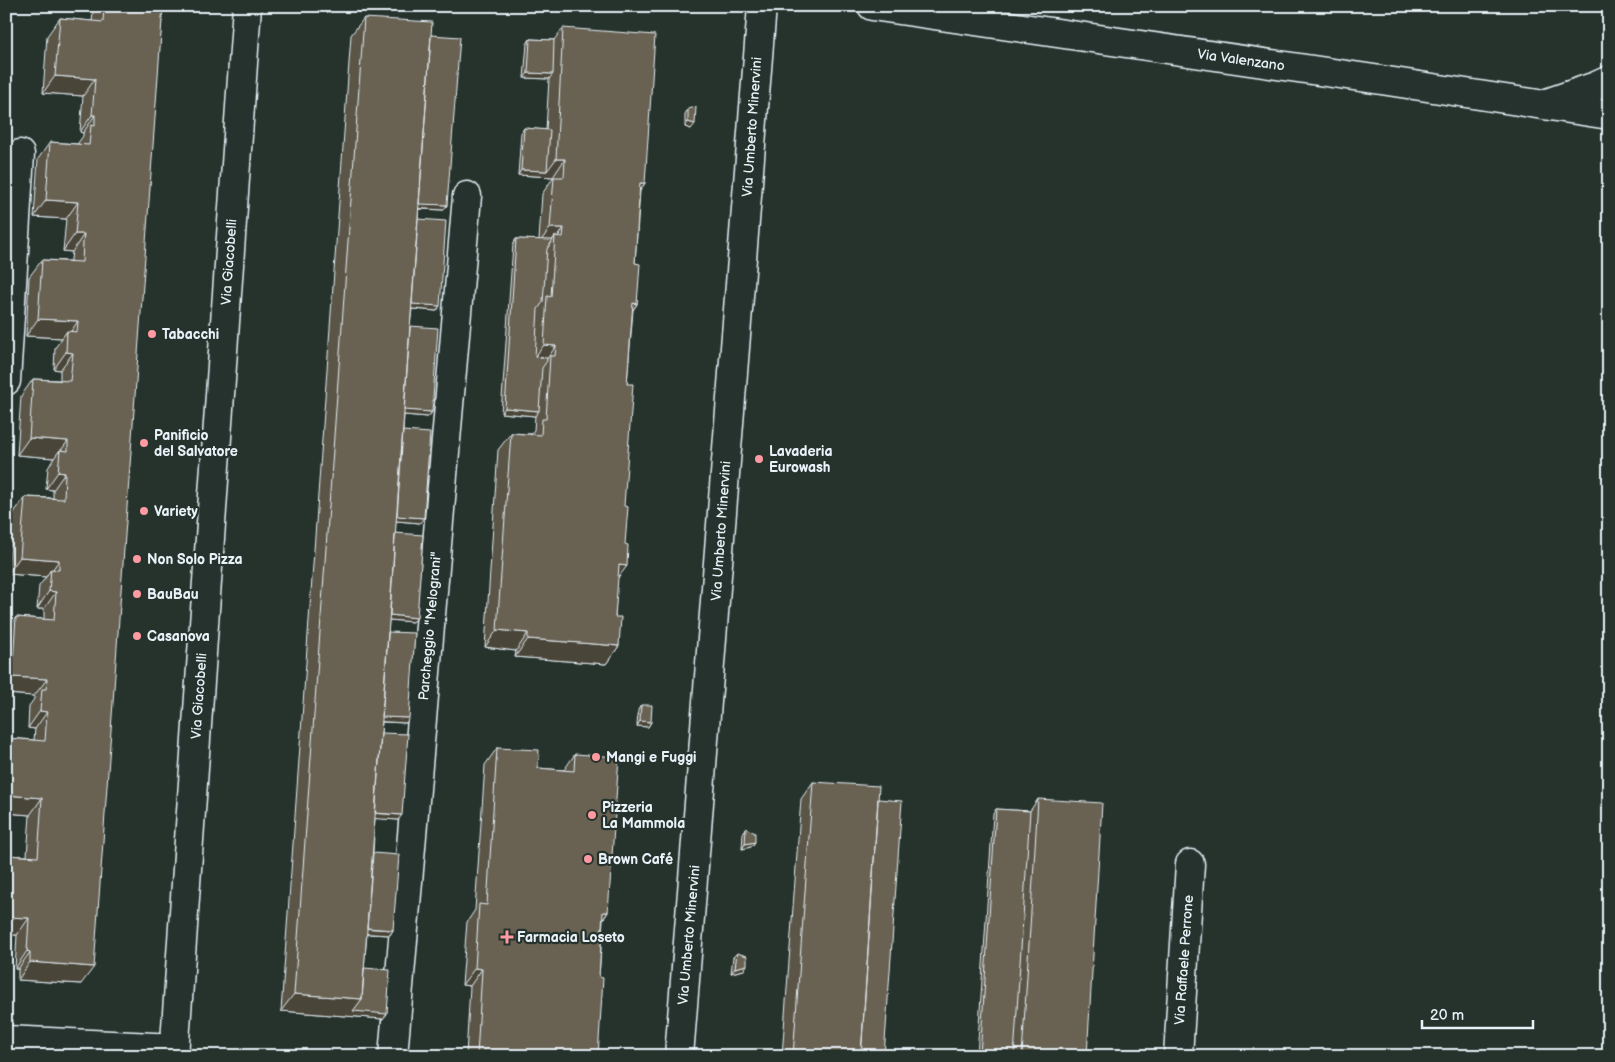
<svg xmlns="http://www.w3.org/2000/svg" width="1615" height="1062" viewBox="0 0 1615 1062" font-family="'Balsamiq Sans',sans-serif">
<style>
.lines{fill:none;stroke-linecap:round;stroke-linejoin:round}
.street-casing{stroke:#e8f1f8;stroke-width:31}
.secondary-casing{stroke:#e8f1f8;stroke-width:31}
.street{stroke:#26332d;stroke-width:28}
.secondary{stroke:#26332d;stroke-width:28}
.wall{fill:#5a5447;stroke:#e8f1f8}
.shaded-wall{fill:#4a4539;stroke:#e8f1f8}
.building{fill:#696252;stroke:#e8f1f8}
.poi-dot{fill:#ff9aa2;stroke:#26332d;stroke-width:2}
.labels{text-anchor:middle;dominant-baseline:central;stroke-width:4.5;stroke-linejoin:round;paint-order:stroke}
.street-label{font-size:14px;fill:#e8f1f8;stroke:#26332d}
.poi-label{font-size:14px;font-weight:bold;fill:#e8f1f8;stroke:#26332d;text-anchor:start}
</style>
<rect width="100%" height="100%" fill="#26332d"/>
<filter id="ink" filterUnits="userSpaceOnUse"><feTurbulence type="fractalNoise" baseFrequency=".02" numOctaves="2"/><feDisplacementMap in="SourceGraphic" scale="10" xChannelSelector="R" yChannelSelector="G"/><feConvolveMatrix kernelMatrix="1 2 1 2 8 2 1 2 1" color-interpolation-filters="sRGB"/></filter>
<g filter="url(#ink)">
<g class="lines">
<g class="street-casing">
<path id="street" d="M6,381L20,154
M6,1040L175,1048
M174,1056L247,6
M393,1056L467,196
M679,1056L762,6
M1178,1056L1190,864"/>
</g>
<g class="secondary-casing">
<path id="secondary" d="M872,6L1381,80L1609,115
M1547,103L1596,86L1609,80"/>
</g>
<use href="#street" class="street"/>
<use href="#secondary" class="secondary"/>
</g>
<path class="wall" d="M98,6H163L81,984L18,980V969H15L17,935H6V855L27,856L30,815L6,813V740L7,738L34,740L35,729L28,728L29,706L34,699V696L6,694V631L16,617L44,619V609H37L39,586L46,577L8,574L13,514L25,497L53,498V490L46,489L48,468L54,458L17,455L21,396L33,379L60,380V370L54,369L55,348L62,338L26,336L29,277L42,260L71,261V259L72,252L63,251L66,219L34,217L38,159L50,142L78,144V143L83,136V133L80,132L83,96L43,93L47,36L60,18L92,21L93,13Z
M364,18L431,35L447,205L444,210L419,209L418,219L437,311L412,309L410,326L432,412L428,417L404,415L403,431L420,523L396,521L395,533L413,622L389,620L388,632L406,723L382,722L381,733L398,820L375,818L373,853L393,930L390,935L367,934L364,968L383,1019L281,1011L351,35Z
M563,28L645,183L640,191L635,263L637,304L633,310L627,384L615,617L619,646L606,664L515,657L516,651L485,647L498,450L511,433L531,434L534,430L535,416L501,413L513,244L516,239L539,240L542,194L553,178V177L518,175L521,133L524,128L546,130L549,79L524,78L527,44L530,39L554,40Z
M688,109L691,129L685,127V114Z
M641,705L651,722L648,727L637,726L638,710Z
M497,748L538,768L564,770L575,754L608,912L603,920L599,977L598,1056H466L470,986L462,985L467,922L475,910L485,765Z
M813,782L878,799L884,1056H782L801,799Z
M1038,799L1087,1056H977L993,814L996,809L1030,811Z
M746,828L755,842L751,847L742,849L743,833Z
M737,953L744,970L731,973L733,957Z"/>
<path class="shaded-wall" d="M528,73L553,74L549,79L524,78Z
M55,76L95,79L83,96L43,93Z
M92,115H95L83,133L80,132Z
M688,122L695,124L691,129L685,127Z
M556,159H565L553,177L518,175L521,170L547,171Z
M640,183H645L633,201Z
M46,200L78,202L66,219L34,217Z
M412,203L447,205L444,210L409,208Z
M550,228H564L555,241V236L549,245H538Z
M75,234H84L72,252L63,251Z
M405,303L440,306L437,311L401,308Z
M633,303L637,304L625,321Z
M38,319L78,321L67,337V331L62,338L26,336Z
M544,345L556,346L544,363L531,362Z
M66,352L73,353L60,370L54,369Z
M505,408L539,411L535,416L501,413Z
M397,409L432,412L428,417L393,414Z
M29,438L68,441L59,453L60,450L54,458L17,455Z
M58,472L65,473L53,490L46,489Z
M389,515L424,518L420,523L385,520Z
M20,557L59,560L51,572V569L46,577L8,574Z
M619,565L627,566L614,583Z
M49,591L56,592L44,609H37Z
M381,614L417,618L413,622L378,619Z
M497,630L528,633L516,651L485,647Z
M528,639L619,646L606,664L515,657Z
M12,677L47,679L34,696L6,694V684Z
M40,711L47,712L35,729L28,728Z
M374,716L409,718L406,723L371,721Z
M640,721L651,722L648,727L637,726Z
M6,795L42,798L30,815L6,813Z
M367,813L402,815L398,820L364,818Z
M755,842L751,847L742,849L745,844Z
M603,912H608L596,930Z
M6,917L29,918L17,935H6Z
M358,928L393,930L390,935L355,933Z
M27,951L30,952L18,969H15Z
M30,962L94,967L81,984L18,980Z
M747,965L744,970L731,973L735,968Z
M475,968L482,969L470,986L462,985Z
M294,994L362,999L387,1014L383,1019L281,1011Z"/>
<path class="building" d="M104,6H163L94,967L30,962V952L27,951L29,918L6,917V855L38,857L42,798L6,795V753L7,738L45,741L47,712L40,711L42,689H46L47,679L12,677L16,617L54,620L56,592L49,591L51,569L59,570V560L20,557L25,497L64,499L65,473L58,472L60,450L68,451V441L29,438L33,379L70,381L73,353L66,352L67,331L77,332L78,321L38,319L42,260L82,262L83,242L84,234H75L78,202L46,200L50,142L89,145L91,125L95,126V115H92L95,79L55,76L60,18L103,22Z
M364,18L432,22L362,999L294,994Z
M563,28L655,35L645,183H640L635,263L640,264L637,304L633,303L627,384H633L624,506L628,507L625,544L628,545L627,566L619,565L615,617H621L619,646L528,639V633L497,630L511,433L541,435L542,419H546L550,356H555L556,346L544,345L547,296L551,297L555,236L563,237L564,228H550L554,177H564L565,159H556Z
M431,35L460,37L447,205L419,204Z
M530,39L554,40L553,74L528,73Z
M696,107L695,124L688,122V109Z
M524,128L550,130L547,171L521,170Z
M418,219L446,221L440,306L412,304Z
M516,239L553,240L547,249L543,302L538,309L535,357L547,358V361L542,368L539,411L505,408Z
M410,326L438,328L432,412L404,410Z
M403,431L430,433L424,518L397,516Z
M395,533L423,535L417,618L390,615Z
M388,632L415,633L409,718L382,717Z
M641,705H652L651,722L640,721Z
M381,733L408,734L402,815L375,813Z
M497,748L539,750L538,768L574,771L575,754L619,757L608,912H603L599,977L603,978L598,1056H477L482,969L475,968L479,904L487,905Z
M813,782L879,786L861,1056H793Z
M878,799L902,801L884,1056H861Z
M1038,799L1102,803L1087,1056H1022Z
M996,809L1030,811L1014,1056H980Z
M746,828L755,833V842L745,844Z
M373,853L399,855L393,930L367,928Z
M737,953L747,956V965L735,968Z
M364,968L390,970L387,1014L353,1011L362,999Z"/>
</g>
<g class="poi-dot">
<circle cx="152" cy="334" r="5"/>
<circle cx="144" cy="443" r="5"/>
<circle cx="759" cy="459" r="5"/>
<circle cx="144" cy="511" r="5"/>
<circle cx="137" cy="559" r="5"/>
<circle cx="137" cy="594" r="5"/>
<circle cx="137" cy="636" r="5"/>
<circle cx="596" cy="757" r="5"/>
<circle cx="592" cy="815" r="5"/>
<circle cx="588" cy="859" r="5"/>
<path d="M504.5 929.5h5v5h5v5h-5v5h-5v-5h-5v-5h5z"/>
</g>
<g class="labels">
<g class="street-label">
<text transform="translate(1241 60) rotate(8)">Via Valenzano</text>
<text transform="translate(752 127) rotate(-86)">Via Umberto Minervini</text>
<text transform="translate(229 262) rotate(-86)">Via Giacobelli</text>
<text transform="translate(721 531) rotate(-86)">Via Umberto Minervini</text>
<text transform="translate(430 626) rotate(-85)">Parcheggio "Melograni"</text>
<text transform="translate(199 696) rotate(-86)">Via Giacobelli</text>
<text transform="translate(689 935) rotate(-85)">Via Umberto Minervini</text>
<text transform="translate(1184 960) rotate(-86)">Via Raffaele Perrone</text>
</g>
<g class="poi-label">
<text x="162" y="334">Tabacchi</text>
<text x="154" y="435">Panificio<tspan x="154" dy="16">del Salvatore</tspan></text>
<text x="769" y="451">Lavaderia<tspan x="769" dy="16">Eurowash</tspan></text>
<text x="154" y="511">Variety</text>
<text x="147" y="559">Non Solo Pizza</text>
<text x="147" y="594">BauBau</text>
<text x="147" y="636">Casanova</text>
<text x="606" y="757">Mangi e Fuggi</text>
<text x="602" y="807">Pizzeria<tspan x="602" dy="16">La Mammola</tspan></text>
<text x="598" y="859">Brown Café</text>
<text x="517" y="937">Farmacia Loseto</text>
</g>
</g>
<rect width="1615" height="1062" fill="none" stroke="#26332d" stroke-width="25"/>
<rect x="12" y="12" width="1590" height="1037" fill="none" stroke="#e8f1f8" stroke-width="2" filter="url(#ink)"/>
<path d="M1422 1020v8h111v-8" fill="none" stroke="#e8f1f8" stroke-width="2.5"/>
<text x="1430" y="1020" font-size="15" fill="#e8f1f8" stroke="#26332d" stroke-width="4" paint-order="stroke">20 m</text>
</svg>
